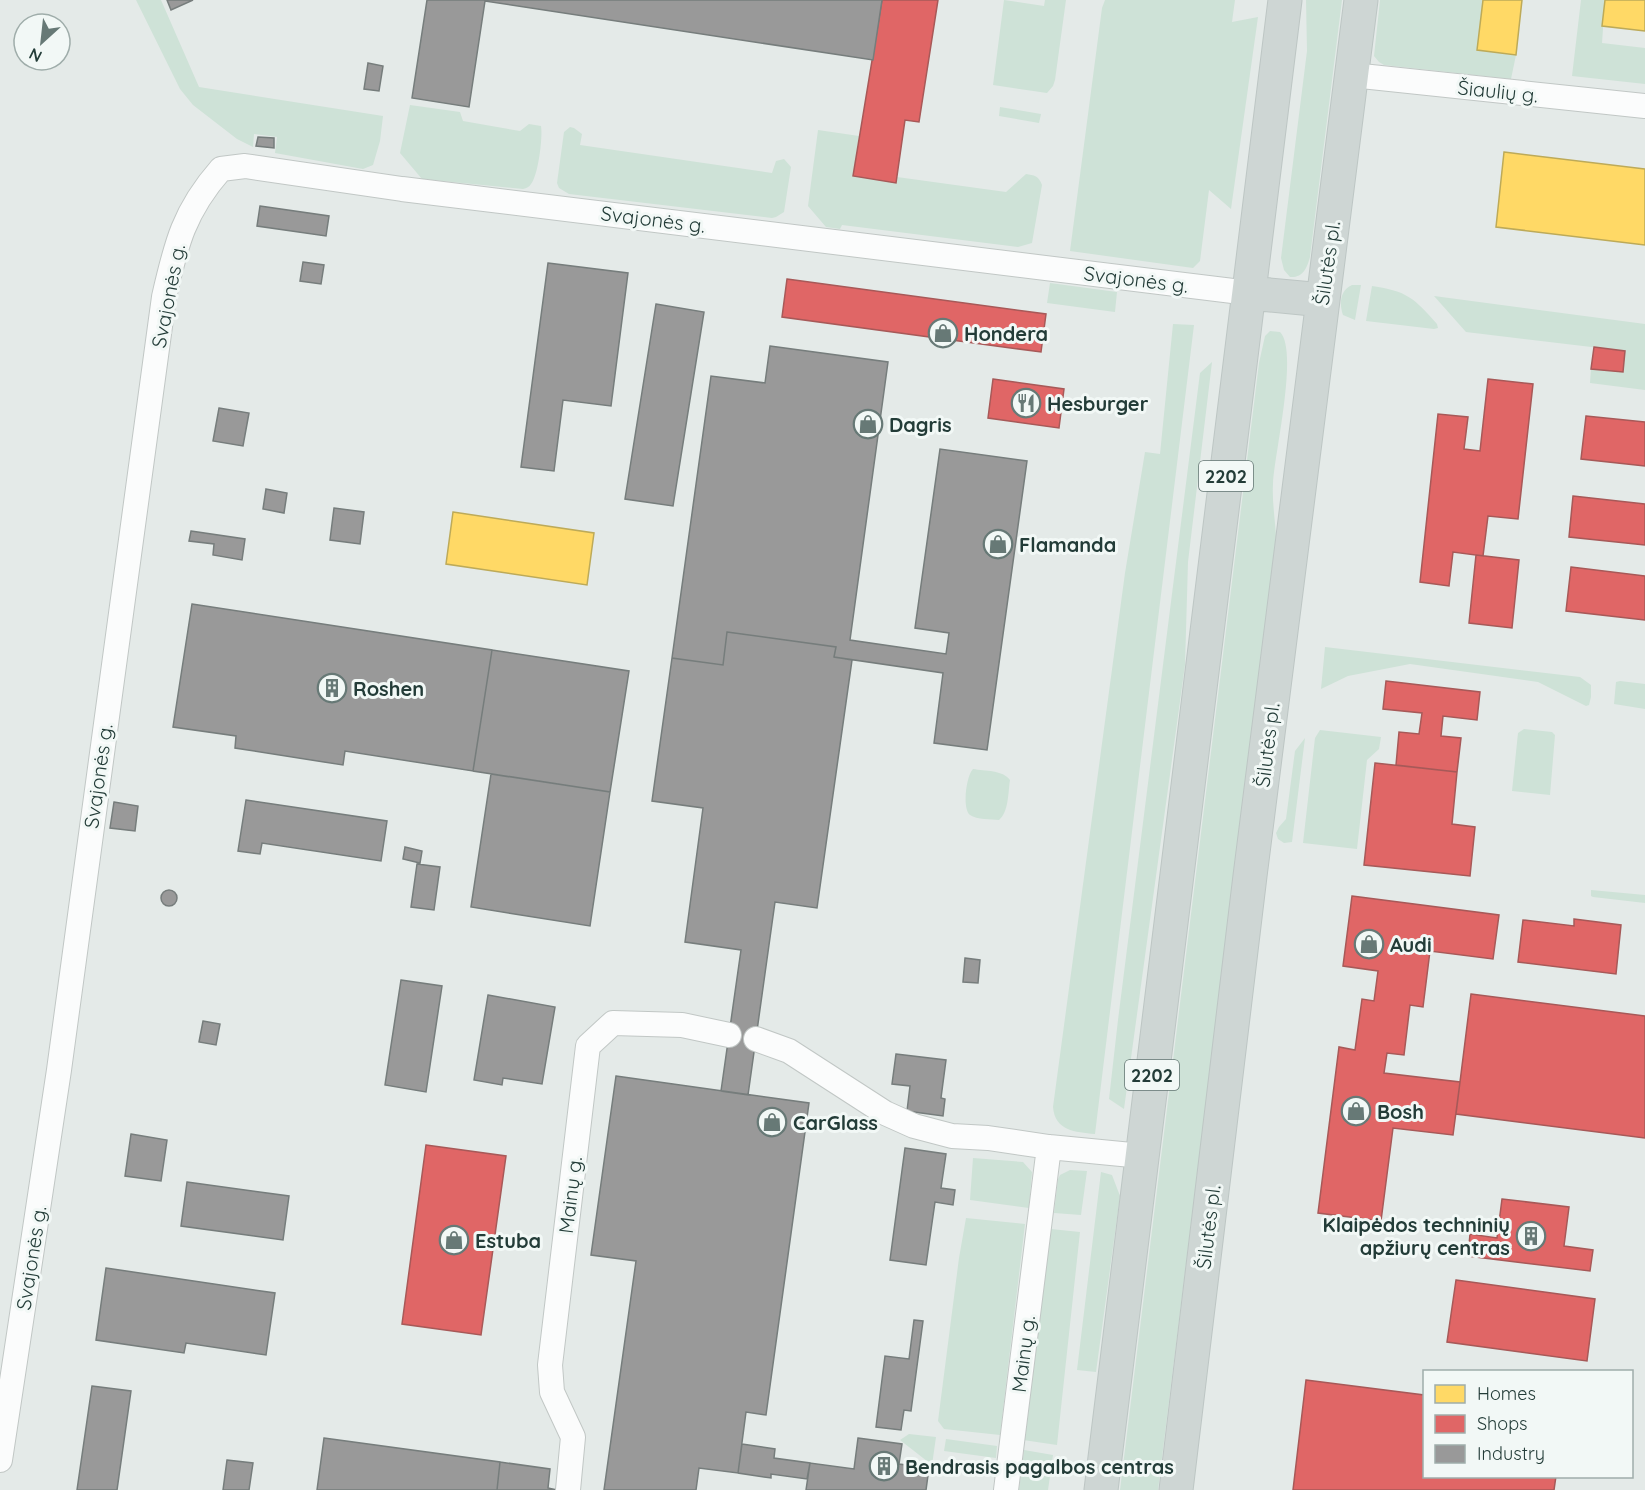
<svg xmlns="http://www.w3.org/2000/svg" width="1645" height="1490" viewBox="0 0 1645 1490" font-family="Quicksand,sans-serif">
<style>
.green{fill:#cee2d7}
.homes{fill:#ffd966;stroke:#bdaa58;stroke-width:1.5}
.shops{fill:#e06666;stroke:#a75958;stroke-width:1.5}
.industry{fill:#999;stroke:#767d7c;stroke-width:1.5}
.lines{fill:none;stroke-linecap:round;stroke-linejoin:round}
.street-casing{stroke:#c1c7c5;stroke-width:26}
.primary-casing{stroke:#bdc6c4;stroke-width:35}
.street{stroke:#fbfcfc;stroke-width:24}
.primary{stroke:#ced6d4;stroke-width:33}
.labels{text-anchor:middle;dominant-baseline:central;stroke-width:6;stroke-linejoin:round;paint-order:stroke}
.shield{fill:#f2f8f6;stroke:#617471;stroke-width:1.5}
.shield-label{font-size:18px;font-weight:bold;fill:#233c38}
.street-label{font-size:20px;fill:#233c38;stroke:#f2f8f6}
.poi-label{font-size:20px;font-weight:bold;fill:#233c38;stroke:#f2f8f6;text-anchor:start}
</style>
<rect width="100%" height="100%" fill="#e4eae8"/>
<path class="green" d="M136,0H161L199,87L383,116L380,141L373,165L363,169L275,153L277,137L254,134L253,147L237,139L193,105L180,89Z
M1004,0L1044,6L1045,0H1066L1055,80L1053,86L1047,93L993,85Z
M1105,0H1235L1232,22L1258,17L1231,209L1209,190L1200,261L1193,268L1070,251L1102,8Z
M1306,0H1342L1310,257C1307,268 1303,278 1290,277L1284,270L1281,258L1307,51Z
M1380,0H1483L1477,50L1516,55L1511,79L1384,65L1379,62L1374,56Z
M1581,0H1605L1602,43L1645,48V84L1572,76Z
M410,105L460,112L463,121L520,131L529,124L541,126C543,137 538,176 531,184C529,187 527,188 523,189L422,179L400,153Z
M1000,107L1041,114L1039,123L999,116Z
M570,127L574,128L582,134L580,145L772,173L776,161L784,159L791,167L784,212L776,217L772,218L569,194L559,188L557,183L564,132Z
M818,130L859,136L853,176L895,183L897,177L1006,192L1026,174C1034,175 1039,176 1042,185L1032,243L1018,247L842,225L840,229L826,227L808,206Z
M1050,283L1117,292L1115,312L1047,303Z
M1352,285H1361L1355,320L1343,315C1339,304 1340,290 1352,285Z
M1372,286C1407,291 1414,298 1437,324L1438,328L1434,329L1366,321Z
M1434,296L1645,324V390L1590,383L1591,369L1623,372L1625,351L1466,332Z
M1173,324L1194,325L1095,1134C1075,1132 1055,1131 1053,1107L1125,573L1145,452L1160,454Z
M1270,331L1280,332C1299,351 1274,455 1273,484C1272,501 1275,519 1276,536L1158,1490H1120L1259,363L1265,336Z
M1212,362L1188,562L1185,665L1124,1109L1109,1099L1118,1020L1200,373Z
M1325,647L1580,677L1591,685V697L1589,705L1586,706L1538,682L1410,664L1348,676L1321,689Z
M1620,681L1645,684V709L1614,704L1616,682Z
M1524,729L1552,732L1555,735L1550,795L1512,791L1518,733Z
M1320,730L1381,737L1379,749L1367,760L1357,849L1303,843L1315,738Z
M1305,738L1292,842L1284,843L1278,839L1276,833L1279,827L1286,819L1295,751Z
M973,769C985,771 1003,770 1010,780C1008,792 1009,812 999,820C991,819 977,820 970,815C962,809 966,776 973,769Z
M1591,890L1645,895V903L1593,897L1591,896Z
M973,1158L1023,1162L1032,1172L1029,1208L970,1200Z
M1070,1170L1087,1171L1081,1215L1054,1213L1058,1179L1060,1175Z
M1101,1172L1112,1175L1120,1196L1096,1372L1077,1370Z
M966,1218L1025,1224L1000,1435L944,1429L938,1421L959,1258Z
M1051,1229L1080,1232L1057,1445L1023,1440Z
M909,1434L936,1437L932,1465L900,1440Z
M946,1439L997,1446L996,1458L944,1451Z
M1024,1450L1053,1455L1048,1490H1019Z"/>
<path class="homes" d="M1483,0H1522L1516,55L1477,50Z
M1605,0H1645V31L1602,26Z
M1504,152L1645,169V245L1496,227Z
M453,512L594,533L587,585L446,564Z"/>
<path class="shops" d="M882,0H938L919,122L905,120L896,183L853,176Z
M787,279L1046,314L1041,352L782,317Z
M1594,347L1625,351L1623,372L1591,369Z
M993,379L1064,389L1059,428L988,418Z
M1488,379L1533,384L1518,519L1488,516L1483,556L1453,552L1449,586L1420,582L1438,414L1468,417L1464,449L1480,451Z
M1586,416L1645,422V466L1581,459Z
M1573,496L1645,504V545L1569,537Z
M1476,555L1519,560L1512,628L1469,623Z
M1571,567L1645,576V620L1566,611Z
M1386,681L1480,692L1477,720L1443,716L1441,736L1461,738L1457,772L1396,765L1399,732L1419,734L1422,713L1383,709Z
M1375,763L1457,772L1452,824L1475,827L1470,876L1364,865Z
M1352,896L1499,915L1493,959L1430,951L1423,1007L1410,1005L1404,1055L1387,1053L1384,1073L1460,1082L1453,1135L1393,1128L1381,1221L1318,1213L1339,1047L1355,1050L1362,999L1374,1001L1378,971L1343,966Z
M1574,919L1621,925L1616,974L1518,962L1523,920L1574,926Z
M1471,994L1645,1016V1138L1456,1114Z
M426,1145L506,1156L481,1335L402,1324Z
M1502,1199L1569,1207L1564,1246L1593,1250L1590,1271L1468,1256L1470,1234L1497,1238Z
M1456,1280L1595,1299L1587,1361L1447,1342Z
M1306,1380L1424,1395V1476H1556L1554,1490H1293Z"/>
<path class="industry" d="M167,0H193L171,10Z
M427,0H882L873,60L485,1L469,107L412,98Z
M368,63L383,66L379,91L364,89Z
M258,137L274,138V148L256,146Z
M260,206L329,216L326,236L257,226Z
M303,262L324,265L321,284L300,281Z
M548,263L628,273L611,406L563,400L554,471L521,467Z
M656,304L704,312L673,506L625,499Z
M770,346L888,362L850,640L946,654L949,633L915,628L940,449L1027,461L987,750L934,743L943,673L834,657L836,647L727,632L723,665L672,658L711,376L765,383Z
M219,408L249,413L243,446L213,441Z
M266,489L287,493L284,513L263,509Z
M334,508L364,512L360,544L330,540Z
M191,531L245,539L242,560L213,555L214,544L189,541Z
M192,604L492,650L473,771L345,751L343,765L235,748L236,736L173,727Z
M727,632L836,647L834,657L852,660L817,908L775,902L748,1095L721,1091L741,950L685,942L703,808L652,801L672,658L723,665Z
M492,650L629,671L610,792L473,771Z
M491,774L610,792L590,926L471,907Z
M246,800L387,821L381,861L262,843L260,854L238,851Z
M114,802L138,806L135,831L110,828Z
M405,847L422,851L420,863L403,859Z
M417,864L440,867L434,910L411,907Z
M161 898a8 8 0 1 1 16 0a8 8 0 1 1-16 0Z
M965,958L980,960L978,983L963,982Z
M401,980L442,986L426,1092L385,1085Z
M488,995L555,1007L542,1084L503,1078L502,1085L474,1080Z
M203,1021L220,1024L216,1045L199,1042Z
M896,1054L946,1060L941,1098L945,1099L943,1116L907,1111L910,1086L892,1084Z
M616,1076L809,1103L766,1415L746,1412L738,1473L699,1468L696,1490H604L636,1261L591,1255Z
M131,1134L167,1140L161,1181L125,1176Z
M905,1148L946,1154L941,1188L955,1190L953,1205L935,1202L926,1265L890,1260Z
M187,1182L289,1196L283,1240L181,1226Z
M106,1268L275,1293L266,1355L186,1343L184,1353L96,1340Z
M914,1320L923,1321L911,1411L904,1410L901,1430L876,1427L885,1356L909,1359Z
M92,1386L131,1391L117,1490H77Z
M324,1438L500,1462L497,1490H317Z
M858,1438L902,1444L899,1464L929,1468L926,1490H806L810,1463L854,1469Z
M742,1444L775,1449L774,1458L810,1463L807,1479L771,1474V1478L738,1473Z
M227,1460L253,1463L249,1490H223Z
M500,1462L550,1469L548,1488L557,1490H497Z"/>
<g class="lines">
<g class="street-casing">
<path id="street" d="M1352,75L1645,106
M756,1039L789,1051L885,1113L914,1126L952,1136L988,1138L1049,1147L1142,1156
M0,1460L59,1070L164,297C176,244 184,211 221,169L245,166L402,189L1249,293
M568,1490L573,1437L552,1392L550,1365L588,1046L613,1023L682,1025L729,1035
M1006,1490L1049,1147"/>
</g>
<g class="primary-casing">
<path id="primary" d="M1249,293L1323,300
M1101,1490L1285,0
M1176,1490L1250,876L1361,0"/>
</g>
<use href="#street" class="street"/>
<use href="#primary" class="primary"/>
</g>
<defs>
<g id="shop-ring" transform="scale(1.5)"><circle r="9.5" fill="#f2f8f6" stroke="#677976" stroke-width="1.5"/><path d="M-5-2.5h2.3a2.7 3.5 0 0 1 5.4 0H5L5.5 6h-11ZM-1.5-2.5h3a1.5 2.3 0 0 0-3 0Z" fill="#677976"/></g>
<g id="restaurant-ring" transform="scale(1.5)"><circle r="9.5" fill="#f2f8f6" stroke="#677976" stroke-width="1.5"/><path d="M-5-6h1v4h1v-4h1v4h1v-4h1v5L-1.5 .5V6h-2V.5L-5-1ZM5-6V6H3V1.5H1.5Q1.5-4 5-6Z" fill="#677976"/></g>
<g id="building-ring" transform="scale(1.5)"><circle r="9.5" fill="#f2f8f6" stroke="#677976" stroke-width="1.5"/><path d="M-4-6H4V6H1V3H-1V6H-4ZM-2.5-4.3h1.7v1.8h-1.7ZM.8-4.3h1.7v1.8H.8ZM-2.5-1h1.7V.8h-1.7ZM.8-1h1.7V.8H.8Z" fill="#677976"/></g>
</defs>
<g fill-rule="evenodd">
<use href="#shop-ring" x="943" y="333"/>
<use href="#restaurant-ring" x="1026" y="403"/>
<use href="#shop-ring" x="868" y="424"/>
<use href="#shop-ring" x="998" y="544"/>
<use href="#building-ring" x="332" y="688"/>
<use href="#shop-ring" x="1369" y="944"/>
<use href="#shop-ring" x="1356" y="1111"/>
<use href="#shop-ring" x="772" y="1122"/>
<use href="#building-ring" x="1531" y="1236"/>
<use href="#shop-ring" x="454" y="1240"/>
<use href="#building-ring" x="884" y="1466"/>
</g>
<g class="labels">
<g class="shield">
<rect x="1199" y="461" width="54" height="30" rx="4.5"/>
<rect x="1125" y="1060" width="54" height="30" rx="4.5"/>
</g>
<g class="shield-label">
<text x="1226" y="476">2202</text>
<text x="1152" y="1075">2202</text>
</g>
<g class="street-label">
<text transform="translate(1498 91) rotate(6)">Šiaulių g.</text>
<text transform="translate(653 219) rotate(7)">Svajonės g.</text>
<text transform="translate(1327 263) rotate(-82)">Šilutės pl.</text>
<text transform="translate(1136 279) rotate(7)">Svajonės g.</text>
<text transform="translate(168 296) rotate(-79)">Svajonės g.</text>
<text transform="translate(1267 745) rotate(-83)">Šilutės pl.</text>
<text transform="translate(98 776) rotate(-82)">Svajonės g.</text>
<text transform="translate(570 1195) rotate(-83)">Mainų g.</text>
<text transform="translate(1208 1227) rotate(-83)">Šilutės pl.</text>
<text transform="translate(31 1258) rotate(-81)">Svajonės g.</text>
<text transform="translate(1023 1354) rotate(-83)">Mainų g.</text>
</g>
<g class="poi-label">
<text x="964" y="333">Hondera</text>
<text x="1047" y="403">Hesburger</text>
<text x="889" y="424">Dagris</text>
<text x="1019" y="544">Flamanda</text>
<text x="353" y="688">Roshen</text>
<text x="1390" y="944">Audi</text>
<text x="1377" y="1111">Bosh</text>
<text x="793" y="1122">CarGlass</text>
<text x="1510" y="1224" text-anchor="end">Klaipėdos techninių<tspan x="1510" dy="23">apžiurų centras</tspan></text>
<text x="475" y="1240">Estuba</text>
<text x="905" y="1466">Bendrasis pagalbos centras</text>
</g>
</g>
<rect x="1423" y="1370" width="210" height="108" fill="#f2f8f6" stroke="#9fadaa" stroke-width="1.5"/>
<rect x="1435" y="1385" width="30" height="18" fill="#ffd966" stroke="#9fadaa" stroke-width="1.5"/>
<text x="1477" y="1400" font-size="18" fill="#233c38">Homes</text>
<rect x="1435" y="1415" width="30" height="18" fill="#e06666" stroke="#9fadaa" stroke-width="1.5"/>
<text x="1477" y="1430" font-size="18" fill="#233c38">Shops</text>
<rect x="1435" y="1445" width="30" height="18" fill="#999999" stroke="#9fadaa" stroke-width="1.5"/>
<text x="1477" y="1460" font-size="18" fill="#233c38">Industry</text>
<g transform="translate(42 42) rotate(207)"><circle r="28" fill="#f2f8f6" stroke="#9fadaa" stroke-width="1.5"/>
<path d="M0-4.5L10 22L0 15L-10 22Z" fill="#677976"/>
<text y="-9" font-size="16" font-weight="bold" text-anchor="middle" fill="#233c38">N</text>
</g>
</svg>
